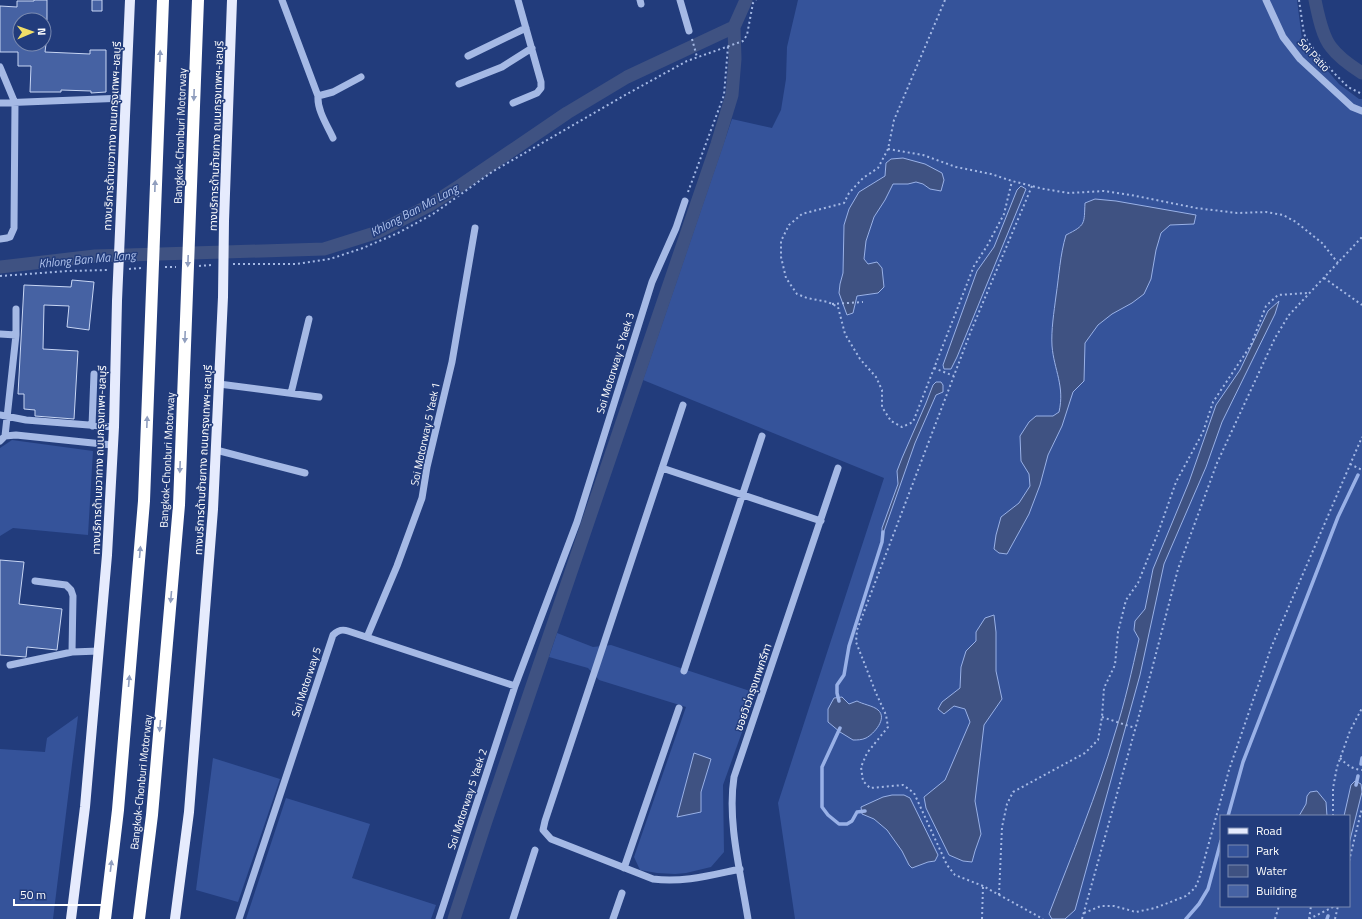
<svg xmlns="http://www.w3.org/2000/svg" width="1362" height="919" viewBox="0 0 1362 919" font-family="'Titillium Web','Noto Sans Thai',sans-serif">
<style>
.green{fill:#35539a;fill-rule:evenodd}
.water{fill:#3f5282;stroke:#99b1e7}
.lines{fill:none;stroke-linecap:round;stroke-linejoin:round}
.stream{stroke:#99b1e7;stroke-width:3.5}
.canal{stroke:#3f5282;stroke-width:13}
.building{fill:#4662a3;stroke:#c8d6f4}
.path{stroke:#a5b9e5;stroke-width:2;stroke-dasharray:2 3;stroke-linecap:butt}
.minor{stroke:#a5b9e5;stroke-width:7}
.major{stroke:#e6ebfd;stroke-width:10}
.highway{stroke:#fff;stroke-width:12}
.oneway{fill:#909ebe}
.labels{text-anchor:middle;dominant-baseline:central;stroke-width:3;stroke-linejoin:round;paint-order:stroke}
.street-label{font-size:11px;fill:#fff;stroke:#223c7c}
.water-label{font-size:12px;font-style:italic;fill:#b0c3ed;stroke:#223c7c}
</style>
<rect width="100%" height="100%" fill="#223c7c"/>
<path class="green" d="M798,0H1297L1302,39L1309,49L1339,84L1359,99H1362V919H795L778,803L884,478L643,380L732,119L772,128L781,110L786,79L787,47ZM1221,816H1349V906H1221Z
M12,440L93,451L88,535L13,528L0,536V448Z
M557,633L593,647L611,645L756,693L723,785L724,852L711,867L686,873L675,874L657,873L640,870L634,857L686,707L599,680L588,668L549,657Z
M78,716L53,919H0V749L45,752L47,738Z
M213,758L280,779L238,902L196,890Z
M286,798L370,824L352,878L436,905L431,919H246Z"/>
<path class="water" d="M903,158L925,164L942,173L944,180L941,191L930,189L923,184L916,182L908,184H893L885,200L874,217L866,241L864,259L868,264L877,262L882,268L884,287L878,293L857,296L853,313L847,315L839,293L840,284L843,273L844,225L849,209L859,192L885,176L886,163L891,159Z
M1021,186L1026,189L957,357L951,369H944L943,365L977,271L994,247L1017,190Z
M1095,199L1116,201L1196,215L1194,224L1170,225L1161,233L1156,250L1151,279L1144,294L1132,303L1112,314L1098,325L1085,343L1084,381L1073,392L1062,426L1048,455L1040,485L1029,514L1007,554L999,553L994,549L996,535L1001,517L1019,503L1030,486L1029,474L1021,461L1020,436L1029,422L1036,416H1053L1059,412C1065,386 1054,370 1052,346C1051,330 1054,312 1056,296C1059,276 1060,255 1066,235C1086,225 1084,224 1085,203Z
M1279,301L1275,314L1222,422L1206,467L1164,564L1140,675L1075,910L1065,919H1052L1049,914C1072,854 1097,795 1115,733C1125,702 1132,670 1139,639L1134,630L1135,621L1145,609L1153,569L1189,482L1216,405L1240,370L1268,311Z
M936,382H941L943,385V392L936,395L915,443L882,537V528L898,484L897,471L902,458L926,403L933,385Z
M994,615L996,632V671L1002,699L984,725L975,801L981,834L975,851L972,862L963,861L949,855L926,808L924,797L945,780L970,722L965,709L954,706L944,714L938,709L942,702L960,688L961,667L966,651L976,641V632L985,618Z
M842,697L849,704L857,701C862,704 874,706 878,710C888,718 874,734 866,738C862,740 857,740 853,740L840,732L828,722V709L834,698Z
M694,753L711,759L701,792V812L677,817Z
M1355,781L1361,784L1362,792L1349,844V816H1344L1351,785Z
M1317,791L1326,802L1327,816H1299L1306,804L1307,796L1310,792Z
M892,795H904L910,798L938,855L935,861L928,862L912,868L909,865L902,851L887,830L874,819L862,814L861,807L883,797Z"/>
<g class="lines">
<path class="stream" d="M839,701L837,693V685L844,675L849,646L882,542L883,532
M840,728L822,767V807L828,815L839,824H847L852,821L857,812L865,811
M1361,764L1362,758
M1356,785L1358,776
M1228,816L1243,762L1338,517L1358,475
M1186,919L1199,904L1208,889L1221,841
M1327,919L1328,916"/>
<path class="canal" d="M1315,0C1318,14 1322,36 1331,47C1339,58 1351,66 1362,73
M0,267L95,256L324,249L378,232L430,205L461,185L567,113L627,77L734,27L746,0
M454,919L486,821L717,144L732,95L735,59L734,27"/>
</g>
<path class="building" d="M34,0H47V20H20V44H46L45,52L90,54V50H106V92L91,93V91L61,90V92H30L31,66H18V52H0V6L17,7V1H34Z
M92,0H102V11H92Z
M72,280L94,282L89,330L67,327L69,306L44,305L43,349L78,351L74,419L35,416V410L24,409V394H18L24,285L71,287Z
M0,560L24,562L19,604L62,609L57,650L27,647L26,657L0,655Z"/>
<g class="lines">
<path class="path" d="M945,0L894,120L888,149L878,168L863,178L849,193L844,203L802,214L789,225L781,241V257L786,278L797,294L807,298L828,302L838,307L845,334L860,359L876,377L882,390V407L891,421L902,427L913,422L974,266L987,246L1004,214L1012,181
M1299,0L1304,34L1308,42L1333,72L1348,87L1362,94
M692,39L697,57
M888,149L923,155L956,167L991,174L1012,181L1044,189L1069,193L1104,191L1131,195L1196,208L1237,213L1266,212L1283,215L1296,222L1322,243L1338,263
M1032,186L971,331L857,630L856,642L876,693L886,715L888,727L867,753L861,767L863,781L870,788L903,785L914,793L947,865L955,875L983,886L1043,919
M688,192L724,95L728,46
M233,264H296L330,259L363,248L398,233L433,214L492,172L627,94L687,61L743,41L747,35L753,3L756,0
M199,266L212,265
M165,267H176
M129,269L141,268
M0,276L68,271L109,270
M1324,278L1362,305
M832,304L863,302
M934,368L954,376
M1350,464L1362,470
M1102,717L1135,728
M1340,758C1347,765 1352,769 1362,770
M1333,816V788L1337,767L1350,731L1362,708
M1349,861L1362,808
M999,895L1002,827L1007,804L1013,792L1085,753L1098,740L1102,717L1104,688L1115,665L1118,632L1126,600L1138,583L1158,533L1176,482L1203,432L1213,402L1251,345L1266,306L1278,295L1307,293
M1084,913L1101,906H1114L1136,912L1155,908L1186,896L1195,888L1199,879L1229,770L1271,648L1362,437
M982,919L983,886
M1082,919L1152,669L1178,569L1217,463L1275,338L1289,315L1362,237
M1275,919L1279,906
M1309,919L1335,906
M1309,919L1311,906
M1335,919L1338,906"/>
<path class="minor" d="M282,0L318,96L333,92L361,77
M640,0L641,4
M680,0L689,31
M1266,0L1283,37L1300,59L1352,107L1362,111
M468,56L526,28
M0,67L15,103L14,228L10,237L7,238L0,239
M459,84L502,67L532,48
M318,96C317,110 327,125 333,138
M0,103L125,98
M513,103L537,93L541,88V82L518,0
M0,334L16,335
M219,384L319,397
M291,393L309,319
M683,405L545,821L543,830L551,839L653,879C683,883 711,875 740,869
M0,415L26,420L114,427
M92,426L94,374
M5,436L16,335V309
M0,441L5,436L16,435L112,445
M216,450L305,473
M662,468L821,521
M35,581L66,585L71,590L73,596L72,652
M367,637L397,566L422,498L427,467L452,362L475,228
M10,665L72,652L99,651
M684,671L762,436
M624,868L679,708
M239,919L333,635C338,630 342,629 348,631L515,686
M439,919L515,686L577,522L652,282L676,228L685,201
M513,919L535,850
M613,919L622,893
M748,919C741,874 727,822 734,777L838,468"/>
<path class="major" d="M71,919L85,807L107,555L114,427L117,301L130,0
M175,919L189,812L213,509L223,297L224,221L232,0"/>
<path class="highway" d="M105,919L118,810L144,501L163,0
M139,919L152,815L179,505L198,0"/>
</g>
<defs><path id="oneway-solid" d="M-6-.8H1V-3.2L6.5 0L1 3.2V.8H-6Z"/></defs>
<g class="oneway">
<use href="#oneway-solid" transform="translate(160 56) rotate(-88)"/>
<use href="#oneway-solid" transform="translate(194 95) rotate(92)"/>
<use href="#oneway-solid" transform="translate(155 186) rotate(-88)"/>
<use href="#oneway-solid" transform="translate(188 261) rotate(92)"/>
<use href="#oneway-solid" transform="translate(185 337) rotate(92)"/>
<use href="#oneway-solid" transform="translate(147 422) rotate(-88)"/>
<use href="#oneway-solid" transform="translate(180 467) rotate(92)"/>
<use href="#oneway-solid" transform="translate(140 552) rotate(-85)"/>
<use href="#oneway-solid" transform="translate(171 597) rotate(95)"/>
<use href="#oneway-solid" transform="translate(129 681) rotate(-85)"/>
<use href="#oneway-solid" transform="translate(160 726) rotate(95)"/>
<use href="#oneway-solid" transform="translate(111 866) rotate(-83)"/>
</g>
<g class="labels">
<g class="street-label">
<text transform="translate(1314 55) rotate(47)">Soi Patio</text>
<text transform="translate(112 136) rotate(-87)">ทางบริการด้านขวาทาง ถนนกรุงเทพฯ-ชลบุรี</text>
<text transform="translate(180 136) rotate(-88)">Bangkok-Chonburi Motorway</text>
<text transform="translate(216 136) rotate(-88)">ทางบริการด้านซ้ายทาง ถนนกรุงเทพฯ-ชลบุรี</text>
<text transform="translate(615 363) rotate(-73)">Soi Motorway 5 Yaek 3</text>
<text transform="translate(425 434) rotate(-78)">Soi Motorway 5 Yaek 1</text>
<text transform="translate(99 460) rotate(-88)">ทางบริการด้านขวาทาง ถนนกรุงเทพฯ-ชลบุรี</text>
<text transform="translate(167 460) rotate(-87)">Bangkok-Chonburi Motorway</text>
<text transform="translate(203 460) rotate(-87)">ทางบริการด้านซ้ายทาง ถนนกรุงเทพฯ-ชลบุรี</text>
<text transform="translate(306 682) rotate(-72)">Soi Motorway 5</text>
<text transform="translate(753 687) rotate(-71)">ซอยวิเว่กรุงเทพกรีฑา</text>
<text transform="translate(141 782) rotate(-84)">Bangkok-Chonburi Motorway</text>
<text transform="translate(467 799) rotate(-72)">Soi Motorway 5 Yaek 2</text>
</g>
<g class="water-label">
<text transform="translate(414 210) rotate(-28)">Khlong Ban Ma Lang</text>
<text transform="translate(87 259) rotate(-5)">Khlong Ban Ma Lang</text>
</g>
</g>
<rect x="1220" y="815" width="130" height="92" fill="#223c7c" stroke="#7a8ab0"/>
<rect x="1228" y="828" width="20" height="6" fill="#e6ebfd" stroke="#7a8ab0"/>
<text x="1256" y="835" font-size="12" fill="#ffffff">Road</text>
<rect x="1228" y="845" width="20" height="12" fill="#35539a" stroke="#7a8ab0"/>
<text x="1256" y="855" font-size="12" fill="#ffffff">Park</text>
<rect x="1228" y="865" width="20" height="12" fill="#3f5282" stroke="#7a8ab0"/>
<text x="1256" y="875" font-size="12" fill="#ffffff">Water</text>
<rect x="1228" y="885" width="20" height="12" fill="#4662a3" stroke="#7a8ab0"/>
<text x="1256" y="895" font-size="12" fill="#ffffff">Building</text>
<g transform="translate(32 32) rotate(88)"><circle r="19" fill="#223c7c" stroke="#7a8ab0"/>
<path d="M0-3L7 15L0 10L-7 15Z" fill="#f1de68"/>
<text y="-6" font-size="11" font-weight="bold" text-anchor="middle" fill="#ffffff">N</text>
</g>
<path d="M14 899v6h89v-6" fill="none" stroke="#ffffff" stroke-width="2"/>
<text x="20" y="899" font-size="12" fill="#ffffff" stroke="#223c7c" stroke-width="3" paint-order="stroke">50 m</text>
</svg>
